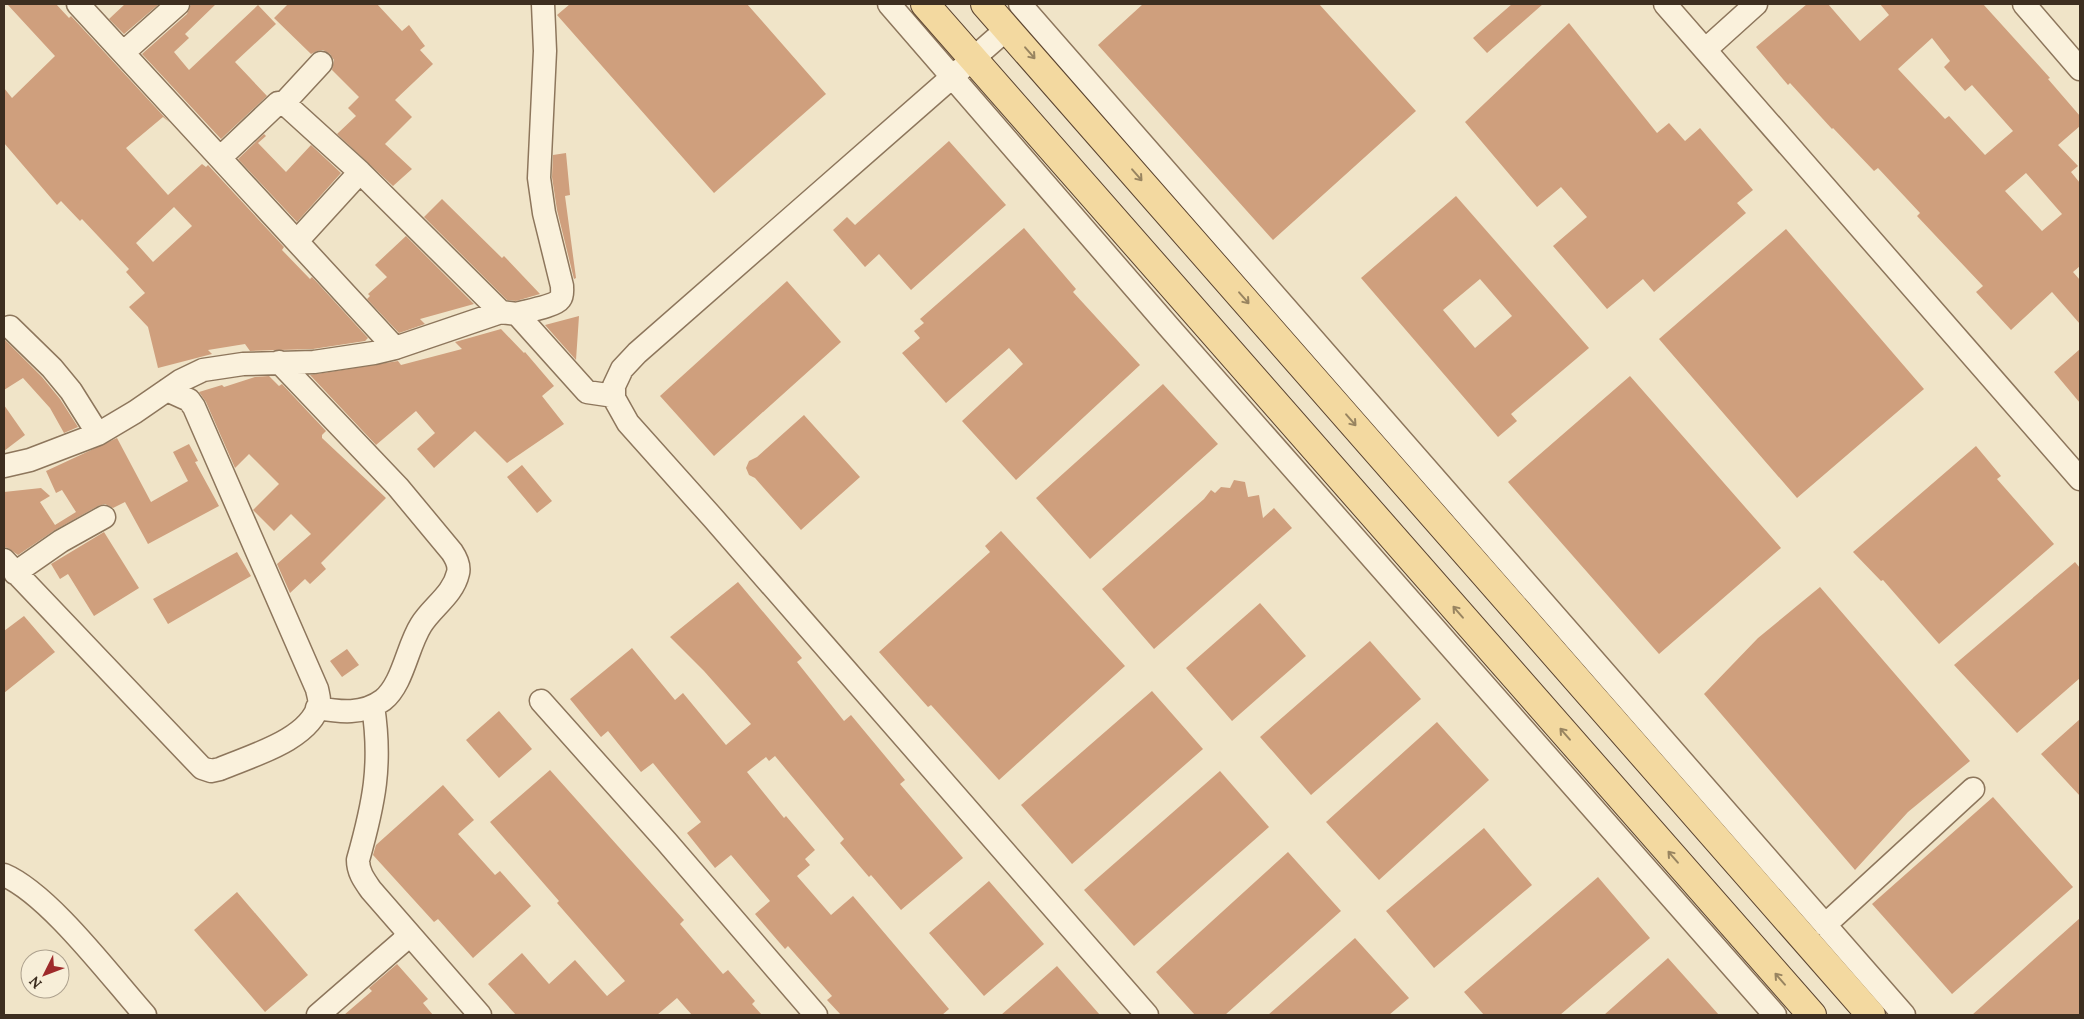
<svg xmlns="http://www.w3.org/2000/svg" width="2084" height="1019" viewBox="0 0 2084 1019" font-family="Lora,serif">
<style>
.building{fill:#cf9f7d;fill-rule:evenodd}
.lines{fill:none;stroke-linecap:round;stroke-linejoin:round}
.minor-casing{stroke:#8d765c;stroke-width:25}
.major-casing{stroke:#5b4430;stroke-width:30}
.minor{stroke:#faf1dc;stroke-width:22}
.major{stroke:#f3d9a0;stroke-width:28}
.oneway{stroke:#988460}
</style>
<rect width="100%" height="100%" fill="#f0e4c8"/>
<path class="building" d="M7,4H56L69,18L71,16L169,122L163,117L126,148L168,195L202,164L206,167L208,165L284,247L282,250L310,279L312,277L368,338L365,341L313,349L250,351L245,344L208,350L212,354L158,368L148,327L129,307L145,293L126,272L129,269L82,219L80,221L61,201L57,205L4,143V88L12,98L55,56ZM174,207L192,226L153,262L136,243Z
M125,4H159L124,34L109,19Z
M191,4H216L185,34L189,38L174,52L189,70L258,5L276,24L235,62L267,96L221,139L142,54L187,14Z
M288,4H377L402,31L409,25L425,46L420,50L433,64L395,100L412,117L385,144L412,169L393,186L337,134L356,116L348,108L359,97L332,70L334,60L330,54L323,50L317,51L311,54L274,18Z
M570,4H747L826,94L714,193L557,15Z
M1143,4H1319L1416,111L1273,240L1098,45Z
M1512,4H1543L1487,53L1473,38Z
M1807,4H1828L1860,41L1889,15L1880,4H1983L2050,78L2048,79L2080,116V126L2058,145L2078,166L2071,172L2080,183V266L2073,272L2080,280V324L2052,292L2011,330L1976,292L1983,286L1917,216L1920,213L1878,168L1874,171L1833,128L1832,129L1790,83L1788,85L1756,47ZM1932,38L1950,61L1944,67L1965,91L1972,85L2013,131L1985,155L1949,116L1945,119L1898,69ZM2026,173L2062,214L2042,231L2005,191Z
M1569,23L1657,133L1669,123L1685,141L1700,128L1753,190L1737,203L1746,213L1654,292L1643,279L1607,309L1553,246L1587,217L1561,187L1537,207L1465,122Z
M264,134L266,136L258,143L286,172L311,145L341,173L297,222L238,159Z
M949,141L1006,205L911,290L879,254L865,267L833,230L847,217L855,225Z
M566,153L570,195L565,196L576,278L574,279L557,210L552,177L553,155Z
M1456,196L1589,348L1511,414L1517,421L1498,437L1361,278ZM1480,279L1512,316L1475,348L1443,310Z
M442,199L502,258L504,256L540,294L516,301L507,300L424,217Z
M1024,228L1076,289L1073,292L1140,365L1016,480L962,421L1023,364L1009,348L946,403L902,353L920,338L914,331L924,323L920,319Z
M1786,229L1924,389L1797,498L1659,339Z
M406,236L474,304L420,319L425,324L399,333L367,299L370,296L368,294L387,277L375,265Z
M787,281L841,342L714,456L660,396Z
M579,316L576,360L545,325Z
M501,329L524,353L525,352L554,386L542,396L564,424L507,463L475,431L434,468L417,449L435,433L416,411L376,445L310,375L398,361L401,365L462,349L455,342Z
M4,339L42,377L60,399L78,427L64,433L50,408L23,378L4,390Z
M2080,349V403L2054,372Z
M269,376L279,386L282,384L326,431L322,435V438L386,498L321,563L326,569L310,584L305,579L290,593L277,564L311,534L291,514L274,531L253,510L279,484L249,454L235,468L206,402L199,392L222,385L224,387L255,377Z
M1630,376L1781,548L1659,654L1508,482Z
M1163,384L1218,444L1090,559L1036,498Z
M4,405L25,435L4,451Z
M804,415L860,477L801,530L755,478L749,475L746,468L749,461L757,457Z
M117,438L151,502L188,481L173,452L189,444L198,461L195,462L219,506L148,544L125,502L113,508L105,504L98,506L55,530L18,555L8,548L4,547V492L41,488L50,496L40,502L55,525L76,512L62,490L56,493L46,471Z
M1976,446L2001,476L1997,479L2054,544L1939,644L1883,580L1881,581L1853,552Z
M522,465L552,501L537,513L507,477Z
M1234,480L1245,482L1248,497L1259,495L1263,518L1274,508L1292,528L1154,649L1102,589L1204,499L1211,490L1215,493L1221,487L1230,488Z
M1001,531L1125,666L999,780L931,705L928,707L879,652L990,552L985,546Z
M104,532L139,588L94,616L68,574L60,579L51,564Z
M237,552L251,576L168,624L153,599Z
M2075,562L2080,568V678L2017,733L1954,665Z
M738,582L802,658L797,662L844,721L851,715L905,780L900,784L963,858L901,910L871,875L869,877L840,843L844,839L775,756L769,761L766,757L747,772L784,818L786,816L815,850L805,859L810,865L797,876L831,915L853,896L949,1009L942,1015H841L827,1000L832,996L788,946L785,949L755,914L770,901L731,855L715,868L687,833L701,822L653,763L641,772L608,731L601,737L570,699L632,648L675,700L683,693L726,745L751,724L704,671L670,637Z
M1820,587L1970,761L1908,812L1855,870L1704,694L1758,638Z
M1260,603L1306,656L1232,721L1186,668Z
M24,616L55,652L4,693V631Z
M1370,641L1421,699L1311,795L1260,737Z
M347,649L359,665L342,677L330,661Z
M1152,691L1203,749L1072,864L1021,805Z
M499,711L532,749L499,778L466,740Z
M2080,719V796L2041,754Z
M1437,722L1489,780L1379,880L1326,822Z
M550,770L684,920L680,924L723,974L728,970L755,1001L752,1004L762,1015H692L677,998L657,1015H516L488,984L522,953L549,984L575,960L607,996L625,981L557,903L559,901L490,822Z
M1220,771L1269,827L1134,946L1084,890Z
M443,785L474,820L458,834L495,875L500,871L531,906L473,958L438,919L434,922L373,855L376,845Z
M1993,797L2073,887L1952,994L1872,904Z
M1484,828L1532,885L1434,968L1386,911Z
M1288,852L1341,911L1225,1015H1195L1156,972Z
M1598,877L1650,938L1560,1015H1484L1464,992Z
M989,881L1044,944L984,996L929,933Z
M237,892L308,975L265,1012L194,930Z
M2080,918V1015H1972Z
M1355,938L1409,998L1389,1015H1268Z
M1668,958L1719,1015H1604Z
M397,964L428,999L423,1003L433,1015H344L372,991L369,988Z
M1057,966L1100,1015H1001Z"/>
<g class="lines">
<g class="minor-casing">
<path id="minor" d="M78,4L395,348
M889,4L1168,326L1775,1015
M1020,4L1904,1015
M1665,4L2080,479
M2024,4L2080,69
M1008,28L637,353L622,369L614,386V398L628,423L713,518L1147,1015
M1705,50L1756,4
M124,52L178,4
M284,103L360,172L501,312
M221,157L278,103H284L321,63
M297,241L360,172
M517,314C527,311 555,306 560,299C563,295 562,291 562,286L544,213L539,178L545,51L543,4
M10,327L52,368L71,391L98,434
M279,362L398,487L452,552C456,558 460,565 458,573C453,595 432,607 421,625C407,647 403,684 383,700C363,715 340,712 317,708
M4,466L30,460L98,434L135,412L180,381L203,370L243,364L314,362L374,353L395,348L501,312L517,314L587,392L614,396
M4,560L202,768L211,771L220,769C250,756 310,740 319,704C320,700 318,694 317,689L194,407L189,400L167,390
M15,573L61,541L104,517
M541,701L666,841L816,1015
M373,706C382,765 374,803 358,860C358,872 364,880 371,890L480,1015
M4,875C49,894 111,977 145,1015
M1825,925L1973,789
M318,1015L402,942L408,933"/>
</g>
<g class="major-casing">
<path id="major" d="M925,4L1812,1015
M985,4L1871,1015"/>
</g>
<use href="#minor" class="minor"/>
<use href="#major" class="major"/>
</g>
<defs><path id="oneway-shaft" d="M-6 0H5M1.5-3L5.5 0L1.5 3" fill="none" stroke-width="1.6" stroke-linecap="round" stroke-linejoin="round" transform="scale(1.25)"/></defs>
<g class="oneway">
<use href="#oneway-shaft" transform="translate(1030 53) rotate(49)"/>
<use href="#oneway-shaft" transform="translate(1137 175) rotate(49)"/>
<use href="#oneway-shaft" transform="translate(1244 298) rotate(49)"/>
<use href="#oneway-shaft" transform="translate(1351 420) rotate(49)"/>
<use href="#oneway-shaft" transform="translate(1458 612) rotate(-131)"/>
<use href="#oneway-shaft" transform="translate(1565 734) rotate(-131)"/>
<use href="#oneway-shaft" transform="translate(1673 857) rotate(-131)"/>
<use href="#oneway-shaft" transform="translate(1780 979) rotate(-131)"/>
</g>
<rect width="2084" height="1019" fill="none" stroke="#3d2e20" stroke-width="10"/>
<g transform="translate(45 974) rotate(228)"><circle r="24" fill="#f7eed8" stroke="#ada18e"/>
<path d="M0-4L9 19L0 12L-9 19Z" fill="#9e2a2b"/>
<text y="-8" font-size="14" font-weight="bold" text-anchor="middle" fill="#3d2e20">N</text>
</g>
</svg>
